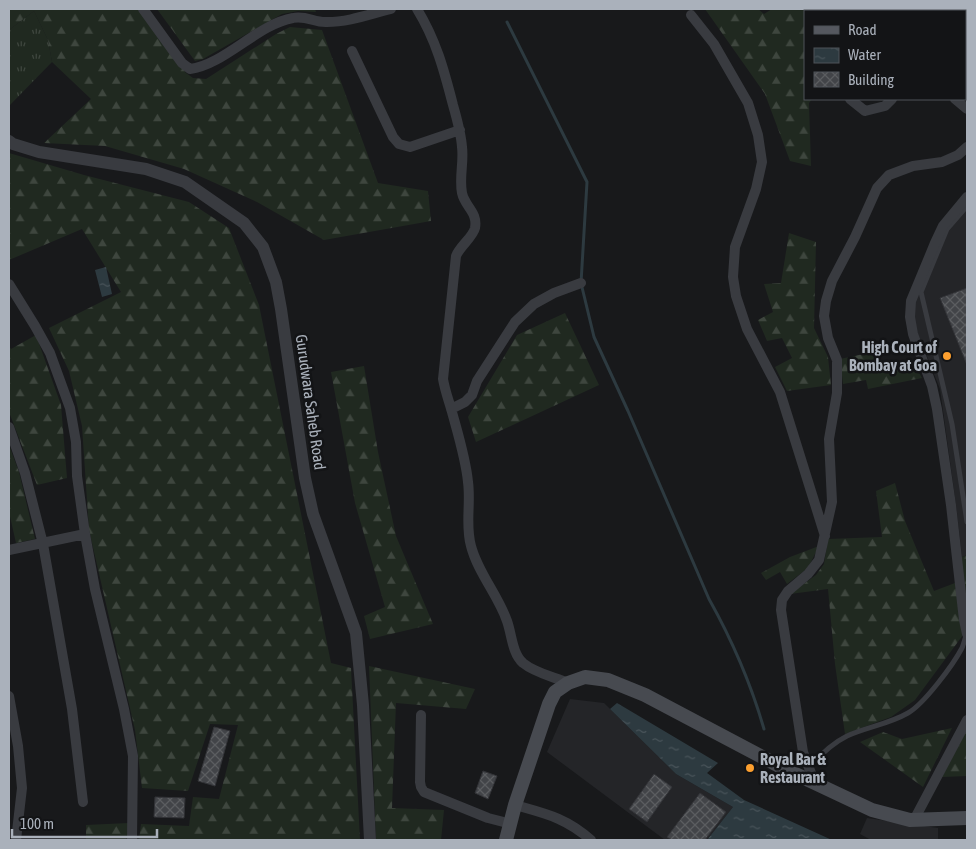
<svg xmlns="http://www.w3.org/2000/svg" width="976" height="849" viewBox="0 0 976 849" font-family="'Asap Condensed',sans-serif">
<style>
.built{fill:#242528}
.grass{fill:url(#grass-tufts)}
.forest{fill:url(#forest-firs)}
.water{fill:url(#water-ripples)}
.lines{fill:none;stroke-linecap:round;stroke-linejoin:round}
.stream{stroke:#2d3a40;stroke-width:3}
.building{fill:url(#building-cross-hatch);stroke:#323337}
.service{stroke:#393b40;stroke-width:5}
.minor{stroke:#393b40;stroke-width:10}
.tertiary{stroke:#393b40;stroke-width:12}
.secondary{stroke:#474a50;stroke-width:14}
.primary{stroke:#55585f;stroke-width:16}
.trunk{stroke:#5d6168;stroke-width:16}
.poi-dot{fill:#fc9f2f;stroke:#131416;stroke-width:2}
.labels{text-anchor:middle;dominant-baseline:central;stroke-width:5;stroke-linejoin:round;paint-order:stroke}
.poi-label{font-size:16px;font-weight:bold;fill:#aab1bb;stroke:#131416;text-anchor:end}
.street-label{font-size:16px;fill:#aab1bb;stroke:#131416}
</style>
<defs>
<pattern id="grass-tufts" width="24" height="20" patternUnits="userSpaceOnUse" patternTransform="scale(1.25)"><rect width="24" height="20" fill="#202920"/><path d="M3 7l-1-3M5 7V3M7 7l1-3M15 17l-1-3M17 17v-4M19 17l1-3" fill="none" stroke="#3e463e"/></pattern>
<pattern id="forest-firs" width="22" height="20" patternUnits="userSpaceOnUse" patternTransform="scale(1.25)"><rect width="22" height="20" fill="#202920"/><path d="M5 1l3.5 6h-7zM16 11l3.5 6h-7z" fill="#3e463e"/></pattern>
<pattern id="water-ripples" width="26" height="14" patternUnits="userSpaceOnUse" patternTransform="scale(1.25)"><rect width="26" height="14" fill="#2d3a40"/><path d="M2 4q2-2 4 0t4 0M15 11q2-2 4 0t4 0" fill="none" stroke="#49545a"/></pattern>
<pattern id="building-cross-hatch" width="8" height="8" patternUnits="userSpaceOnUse" patternTransform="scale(1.25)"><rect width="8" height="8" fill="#424448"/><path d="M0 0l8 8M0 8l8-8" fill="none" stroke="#5b5d60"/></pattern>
</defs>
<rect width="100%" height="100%" fill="#18191b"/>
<path class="built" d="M967,199V555L962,557L956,505L940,389L914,324L915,293L947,222Z
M570,699L604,703L676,774L733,807L707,840H665L547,752Z
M867,818L938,828V840H871L860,834Z"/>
<path class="grass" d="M34,11L48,40L52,62L9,106V30Z"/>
<path class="forest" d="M9,9H139L186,73L193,78L206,79L276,34L290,27L322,30L378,183L428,191L431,221L324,240L257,202L184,169L105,146L44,143L91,99L52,62L48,40L34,11L9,30Z
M157,9H315L316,12L298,11L282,14L203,59L195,61Z
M705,9H758L764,14L772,9H832L833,11H805V99H812L809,103L811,166L790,161L765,94Z
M9,153L84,175L189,202L229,228L259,305L331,663L351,668L360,840H139L141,824L189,826L193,797L219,799L238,725L210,724L188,791L142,788L135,730L89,530L82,426L69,371L49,328L121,292L82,229L9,260Z
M789,233L816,242L814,328L828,357L831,385L787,391L775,367L792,358L782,338L767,341L758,320L773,312L764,284L781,283Z
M565,313L599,385L476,442L468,417L517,335Z
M36,335L61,405L67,478L37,485L9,412V346L11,349Z
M878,351L882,364L911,359L922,378L868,389L866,380L843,384L840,359Z
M364,366L378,452L396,536L433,624L370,639L364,616L385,607L355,503L331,372Z
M9,445L19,472L35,539L16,543L9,512Z
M895,483L905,521L934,591L955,583L963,635L915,700L891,717L845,734L835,664L828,589L790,594L816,575L824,564L828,539L882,537L876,491Z
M819,546L808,568L787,584L780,572L766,580L761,573L790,557Z
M967,555V602L961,578L962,557Z
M369,666L475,689L466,709L396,703L392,808L444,810L441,840H376Z
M952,728L923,787L860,742L883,732L902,739Z
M967,730V776L942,777Z
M129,823L126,840H86V825Z"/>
<path class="water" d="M106,267L112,294L102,297L95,270Z
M617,703L718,763L707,773L744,800L832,840H707L733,807L676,774L610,709Z"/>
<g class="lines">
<path class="stream" d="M507,22L587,182L581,283L594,337L628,411L709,599C732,640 751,684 764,729"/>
</g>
<path class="building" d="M967,288V365L940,298Z
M214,727L230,731L215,786L198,781Z
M483,771L497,776L488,799L475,793Z
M654,774L672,787L647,822L629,809Z
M700,793L726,812L705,840H672L667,837Z
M155,797L185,798L184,818L154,817Z"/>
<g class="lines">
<path class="service" d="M884,9V11
M895,11L896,9
M965,79L967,80
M967,206L947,229L921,292L952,424L967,522
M809,768C820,755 831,744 847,736C867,727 889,724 908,713C924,704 953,665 962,648C964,643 965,638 967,633"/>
<path class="minor" d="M143,9L182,63L190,69C224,65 258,24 293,18C306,15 315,23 327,22C349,22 370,14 391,9
M417,9C436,40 444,70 453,105C457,119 461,133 462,147C464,162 459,178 462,193C465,207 478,212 475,228C473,237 460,246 456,256L443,379C445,391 449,401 452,412C458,434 466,460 468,482C471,504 465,525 471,546C478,573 498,595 507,621C512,635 512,653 523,663C535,673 554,677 568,683
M691,15L714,44L748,103L758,135L762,162L756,189L735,247L733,277L736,296L747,329L780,392L825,536
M352,51L393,137L399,144L410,147L460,130
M850,99L865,111L885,106L892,99
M955,99L967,109
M967,197L943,226L935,243L911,301L910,317L913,334L932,386L937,409L951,505L964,620L967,634
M9,284L35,326L50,353L70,408L76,442L77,476L85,534L95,589L124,709L133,756L132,840
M451,409L465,402L472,395L477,381L515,322L534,304L554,293L581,283
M9,427L25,473L43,544L72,709L83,802
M9,550L85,534
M9,696L18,746L22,788L16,840
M421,715L420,782L421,787L424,792L488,818L511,824
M814,781L803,752L781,610L782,600L788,591L808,574L819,560L832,502L829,439L837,393V360L828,338L824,316L826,301L832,281L855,237L877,188L889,175L913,166L942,162L958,155L967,147
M515,805C547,814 566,818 591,840
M914,820L967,720"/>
<path class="tertiary" d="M9,141L13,144L39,152L146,169L185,182L244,223L263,247L276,282L281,309L305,478L313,514L356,633L363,705L370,840"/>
<path class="secondary" d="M506,840L515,805L549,704L555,692L568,683L585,677L608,680L645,695L785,769L872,810L910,820L967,818"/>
<path class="primary" d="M945,9L948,11
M965,25L967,27"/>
<path class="trunk" d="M957,9L960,11"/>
</g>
<g class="poi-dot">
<circle cx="947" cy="356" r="5"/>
<circle cx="750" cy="768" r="5"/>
</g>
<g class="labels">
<g class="poi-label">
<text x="937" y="347">High Court of<tspan x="937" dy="18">Bombay at Goa</tspan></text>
<text x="760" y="759" text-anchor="start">Royal Bar &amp;<tspan x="760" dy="18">Restaurant</tspan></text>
</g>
<g class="street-label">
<text transform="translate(311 402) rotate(82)">Gurudwara Saheb Road</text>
</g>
</g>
<rect width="976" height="849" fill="none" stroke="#aab1bb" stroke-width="20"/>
<rect x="804" y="10" width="162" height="90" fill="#131416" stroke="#4f5358"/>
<rect x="814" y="26" width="25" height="8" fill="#55585f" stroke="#4f5358"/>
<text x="848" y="35" font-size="15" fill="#aab1bb">Road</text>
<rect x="814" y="48" width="25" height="15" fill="url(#water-ripples)" stroke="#4f5358"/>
<text x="848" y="60" font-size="15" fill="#aab1bb">Water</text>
<rect x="814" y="72" width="25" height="15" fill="url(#building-cross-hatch)" stroke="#4f5358"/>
<text x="848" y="85" font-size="15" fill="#aab1bb">Building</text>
<path d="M12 829v8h145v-8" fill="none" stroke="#aab1bb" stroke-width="2.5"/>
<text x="20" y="829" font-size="15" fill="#aab1bb" stroke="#131416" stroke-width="4" paint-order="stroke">100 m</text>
</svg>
